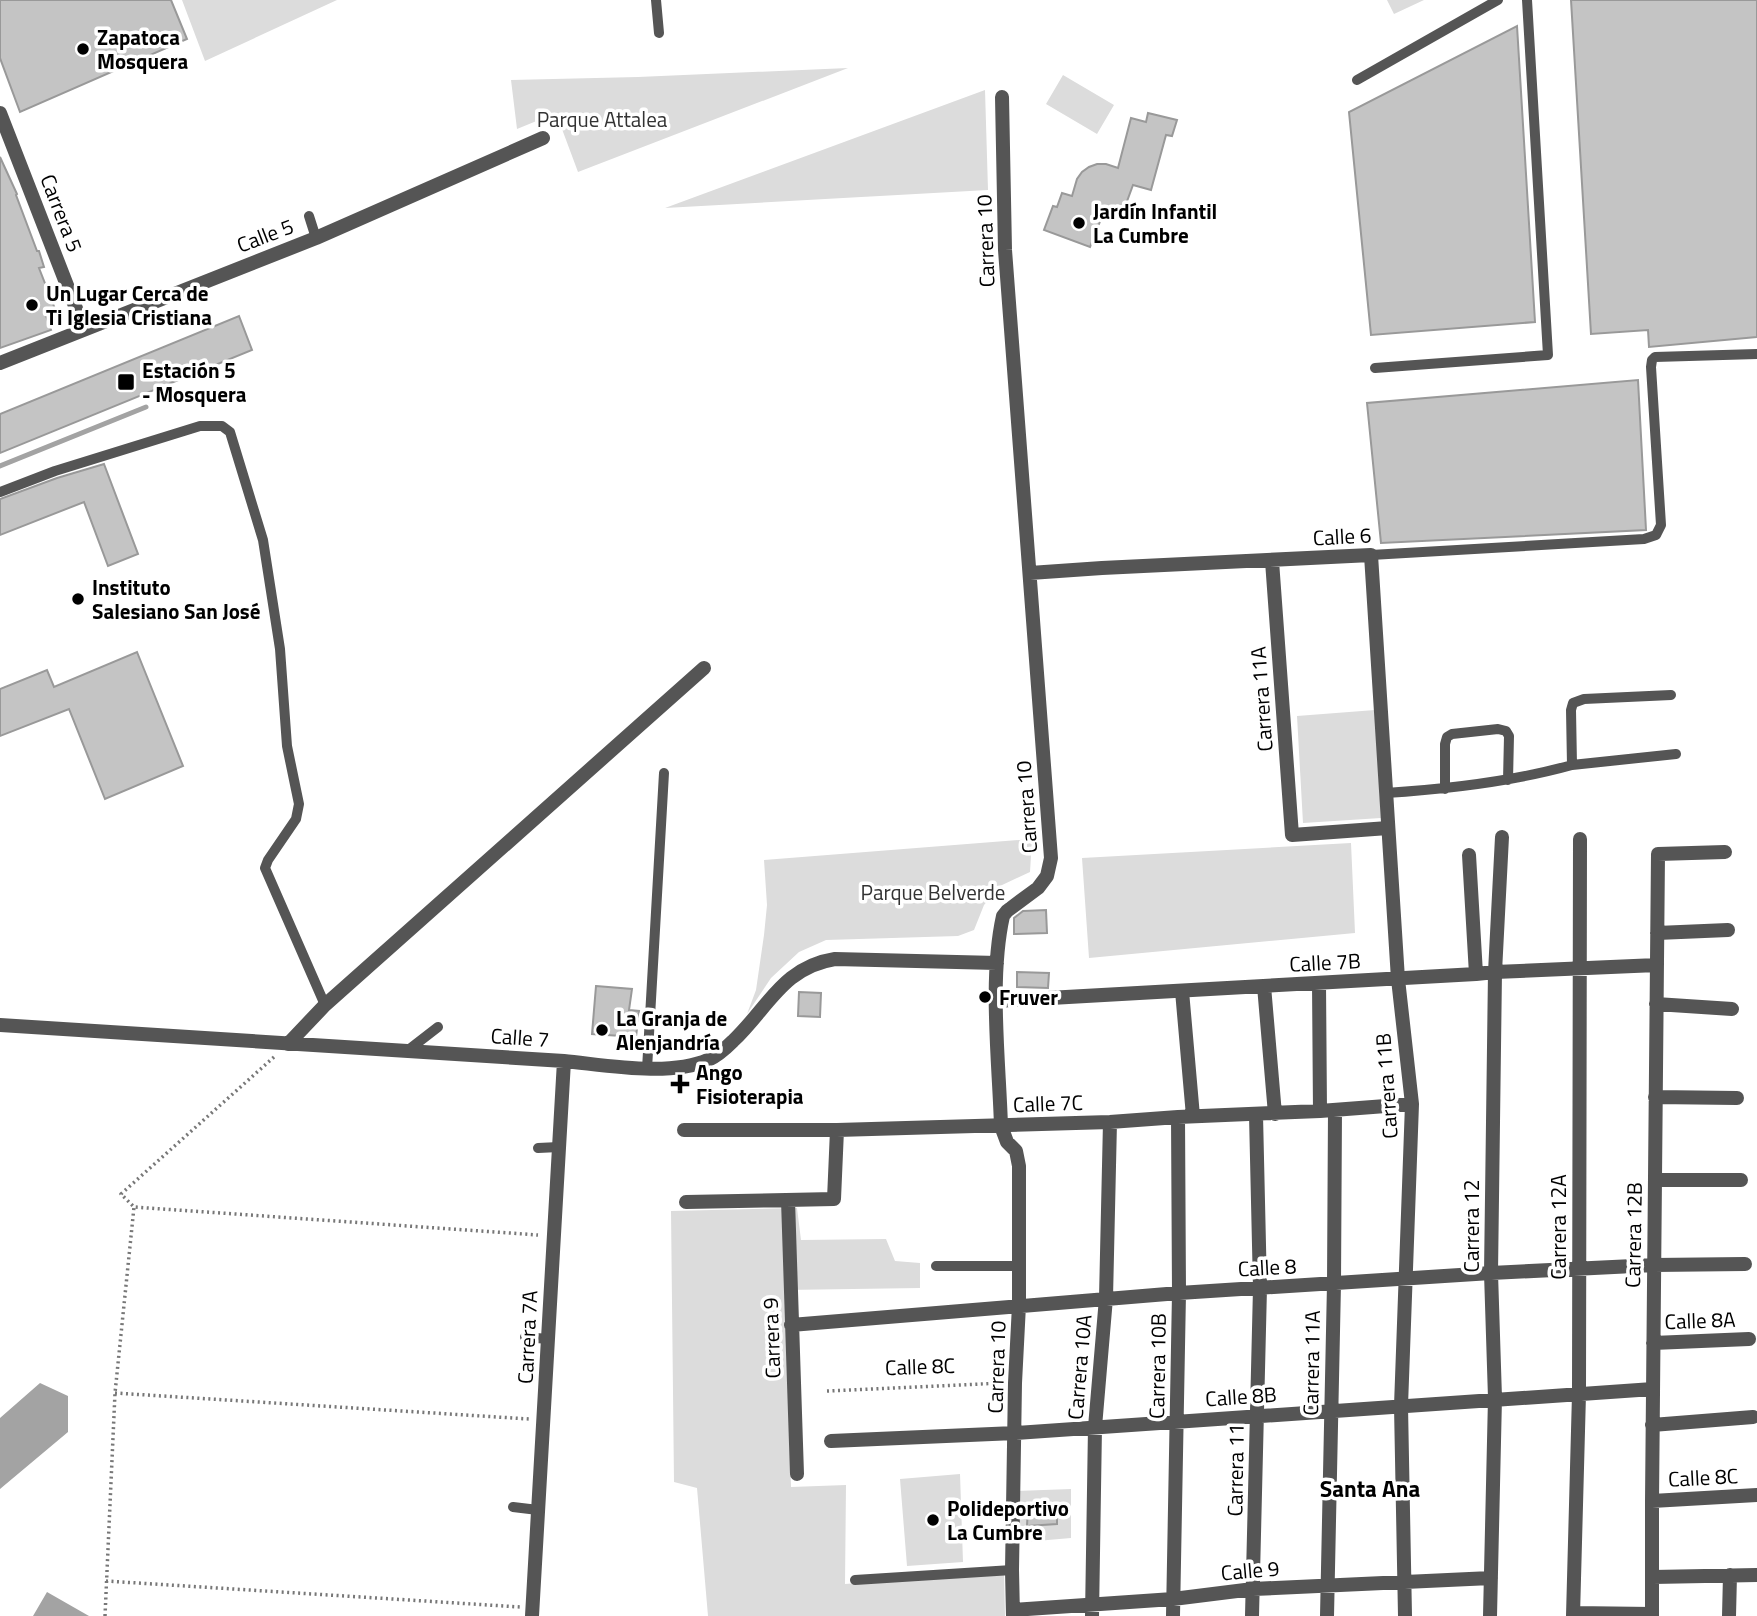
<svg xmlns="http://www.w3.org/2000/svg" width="1757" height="1616" viewBox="0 0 1757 1616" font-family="'Titillium Web',sans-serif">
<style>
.green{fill:#dcdcdc}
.water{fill:#a3a3a3}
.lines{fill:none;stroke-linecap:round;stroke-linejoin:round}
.stream{stroke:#a3a3a3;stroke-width:5}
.building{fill:#c4c4c4;stroke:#999;stroke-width:2}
.path{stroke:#777;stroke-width:3.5;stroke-dasharray:2 3.5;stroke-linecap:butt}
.lane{stroke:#555;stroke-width:10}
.street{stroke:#555;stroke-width:14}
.poi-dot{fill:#000;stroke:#fff;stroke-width:2.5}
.labels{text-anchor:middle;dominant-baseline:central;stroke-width:7;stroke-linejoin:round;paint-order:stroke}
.poi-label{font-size:21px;font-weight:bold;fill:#000;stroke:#fff;text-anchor:start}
.park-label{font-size:21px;fill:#333;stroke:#fff}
.street-label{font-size:21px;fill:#000;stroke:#fff}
.neighbourhood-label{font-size:23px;font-weight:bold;fill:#000;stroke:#fff}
</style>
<rect width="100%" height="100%" fill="#fff"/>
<path class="green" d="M182,0H337L205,61Z
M1387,0H1424L1394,14Z
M848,68L578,172L556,113L517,129L511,80L638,77Z
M1063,75L1114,105L1097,134L1046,104Z
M985,90L988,190L665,208Z
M1375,710L1381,818L1303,823L1297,716Z
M1032,839L1030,872L1000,886L984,905L974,930L958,936L826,940L799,952L771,978L747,1014L756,990L764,935L767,905L764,860Z
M1351,843L1355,933L1089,958L1082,858Z
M797,1208L801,1240L886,1239L895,1261L920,1263V1288L785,1290L791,1487L846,1485L845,1584L1004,1572L1005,1616H708L697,1488L674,1482L671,1211Z
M960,1474L963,1562L907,1566L900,1479Z
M1071,1489V1538L1012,1543L1013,1491Z"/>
<path class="water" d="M40,1383L68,1396V1432L0,1489V1418Z
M47,1592L89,1616H33Z"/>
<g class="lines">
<path class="stream" d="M0,466L146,407"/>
</g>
<path class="building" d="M0,0H171L187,39L20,112L0,58Z
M1571,0H1757V337L1649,347L1648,330L1591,334Z
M1517,26L1535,322L1371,335L1349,112Z
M1148,113L1177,120L1172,136L1166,135L1151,190L1133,185L1126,204L1120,211L1112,216L1101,219L1090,247L1044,230L1053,206L1057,207L1062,193L1072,196L1077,179L1082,172L1089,167L1097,164H1106L1118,168L1131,118L1146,122Z
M0,157L17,194L16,195L37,251H39L44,267L39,268L55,309L45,313L51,330L0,348Z
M239,316L252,350L0,453V414Z
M1638,380L1646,530L1381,543L1367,403Z
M104,464L138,554L108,566L84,502L0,535V499L57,478Z
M137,652L183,766L105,799L69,709L0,736V689L47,670L54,687Z
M1046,910L1047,933L1014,934V918L1023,911Z
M1017,972L1049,973L1048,988L1017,987Z
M596,986L632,989L629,1010L639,1011L636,1037L592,1034Z
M799,992L821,993L820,1017L798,1016Z
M1057,1505V1524L1027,1526L1028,1506Z"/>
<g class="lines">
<path class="path" d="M274,1057L121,1194L134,1207L538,1235
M827,1391L1002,1383
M115,1393L529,1419
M106,1581L520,1607
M105,1616L115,1393L134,1207"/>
<path class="lane" d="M656,0L659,33
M1357,80L1498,0
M309,216L316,238
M1375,368L1548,355L1527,0
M0,492L55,471L200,426H222L230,432L263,540L280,649L287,746L299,804L296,819L268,860L265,868L325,1005
M1371,555L1644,539L1656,535L1661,525L1651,367L1652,360L1655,357L1757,354
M1572,765L1676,754
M1445,789V744L1447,737L1452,734L1498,729L1506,731L1509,736L1508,780
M1386,793C1449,789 1511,782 1572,765L1571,710L1573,703L1584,699L1671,695
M407,1051L438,1027
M647,1069L664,773
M538,1148L559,1147
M936,1266H1019
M525,1337L548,1339
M513,1507L538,1510
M855,1580L1012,1570"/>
<path class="street" d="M1002,97L1005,250L1051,858L1047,876L1038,888L1007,911L1003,916C989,979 999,1061 1001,1126L1007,1142L1016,1151L1019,1166V1305L1015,1383L1012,1570L1013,1616
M0,113L84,329
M0,363L316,238L543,138
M1272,561L1292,835L1388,828
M1030,573L1102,568L1371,555L1398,979L1412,1104L1401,1406L1405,1616
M1469,855L1476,974
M1657,933L1728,930
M1319,983L1320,1111
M1264,986L1275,1114
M1182,991L1193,1116
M996,1001L1476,974L1495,972L1657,965
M1656,1004L1732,1009
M0,1025L564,1061C606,1065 669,1077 708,1060C717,1056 726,1048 733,1041C768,1008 783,967 835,959L997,963
M288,1044L325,1005L704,668
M1655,1097L1737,1098
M684,1130H837L1110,1122L1178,1117L1320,1111L1412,1104
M1655,1180H1741
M788,1200L797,1474
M686,1202L834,1199L837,1130
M791,1325L1179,1293L1491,1273L1654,1265L1745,1264
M1653,1343L1749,1339
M1652,1425L1753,1417
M831,1441L1015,1433L1653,1389
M1652,1501L1757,1495
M1653,1577L1757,1575
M1013,1610L1173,1599L1253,1589L1491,1578
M1573,1613L1652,1614
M532,1616L564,1061
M1092,1616L1095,1427L1106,1298L1110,1122
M1173,1616L1179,1293L1178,1117
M1252,1616L1260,1288L1256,1115
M1327,1616L1334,1284L1335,1110
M1490,1616L1495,1398L1491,1273L1495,972L1502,837
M1573,1616L1579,1394L1580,839
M1652,1616V1501L1658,854L1725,852
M1729,1616L1730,1575"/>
</g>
<g class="poi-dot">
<circle cx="83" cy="49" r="7"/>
<circle cx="1079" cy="223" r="7"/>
<circle cx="32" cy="305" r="7"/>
<rect x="117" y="373" width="18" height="18" rx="3.5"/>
<circle cx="78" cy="599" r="7"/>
<circle cx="985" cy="997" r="7"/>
<circle cx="602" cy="1030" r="7"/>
<path d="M676.5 1073.5h7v7h7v7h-7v7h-7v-7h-7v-7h7z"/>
<circle cx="933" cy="1520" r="7"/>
</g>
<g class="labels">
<g class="poi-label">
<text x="97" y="37">Zapatoca<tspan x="97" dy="24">Mosquera</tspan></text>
<text x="1093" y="211">Jardín Infantil<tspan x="1093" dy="24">La Cumbre</tspan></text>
<text x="46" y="293">Un Lugar Cerca de<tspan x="46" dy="24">Ti Iglesia Cristiana</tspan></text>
<text x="142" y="370">Estación 5<tspan x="142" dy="24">- Mosquera</tspan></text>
<text x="92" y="587">Instituto<tspan x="92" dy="24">Salesiano San José</tspan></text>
<text x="999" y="997">Fruver</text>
<text x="616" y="1018">La Granja de<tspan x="616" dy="24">Alenjandría</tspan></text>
<text x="696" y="1072">Ango<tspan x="696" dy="24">Fisioterapia</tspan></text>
<text x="947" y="1508">Polideportivo<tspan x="947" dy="24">La Cumbre</tspan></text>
</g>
<g class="park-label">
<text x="602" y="119">Parque Attalea</text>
<text x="933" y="892">Parque Belverde</text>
</g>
<g class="street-label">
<text transform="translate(62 213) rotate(69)">Carrera 5</text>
<text transform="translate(265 235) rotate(-21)">Calle 5</text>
<text transform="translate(985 241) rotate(-92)">Carrera 10</text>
<text transform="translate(1342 536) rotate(-3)">Calle 6</text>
<text transform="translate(1261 699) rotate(-94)">Carrera 11A</text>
<text transform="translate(1026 807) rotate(-94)">Carrera 10</text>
<text transform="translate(1325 962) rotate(-3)">Calle 7B</text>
<text transform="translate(520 1037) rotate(4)">Calle 7</text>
<text transform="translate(1386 1086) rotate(-94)">Carrera 11B</text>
<text transform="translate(1048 1103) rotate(-2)">Calle 7C</text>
<text transform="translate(1471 1226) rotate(-90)">Carrera 12</text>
<text transform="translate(1558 1227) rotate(-90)">Carrera 12A</text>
<text transform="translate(1633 1235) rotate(-89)">Carrera 12B</text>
<text transform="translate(1267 1267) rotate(-3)">Calle 8</text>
<text transform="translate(1700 1320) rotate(-2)">Calle 8A</text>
<text transform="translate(527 1337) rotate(-87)">Carrera 7A</text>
<text transform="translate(771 1338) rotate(-92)">Carrera 9</text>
<text transform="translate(1311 1363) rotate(-89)">Carrera 11A</text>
<text transform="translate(920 1366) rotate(-2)">Calle 8C</text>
<text transform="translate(1157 1366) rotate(-89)">Carrera 10B</text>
<text transform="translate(996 1367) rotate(-88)">Carrera 10</text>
<text transform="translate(1079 1367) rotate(-85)">Carrera 10A</text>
<text transform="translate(1241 1396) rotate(-4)">Calle 8B</text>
<text transform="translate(1235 1470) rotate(-89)">Carrera 11</text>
<text transform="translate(1703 1477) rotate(-3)">Calle 8C</text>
<text transform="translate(1250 1570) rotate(-5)">Calle 9</text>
</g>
<g class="neighbourhood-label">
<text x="1370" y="1488">Santa Ana</text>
</g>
</g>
</svg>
